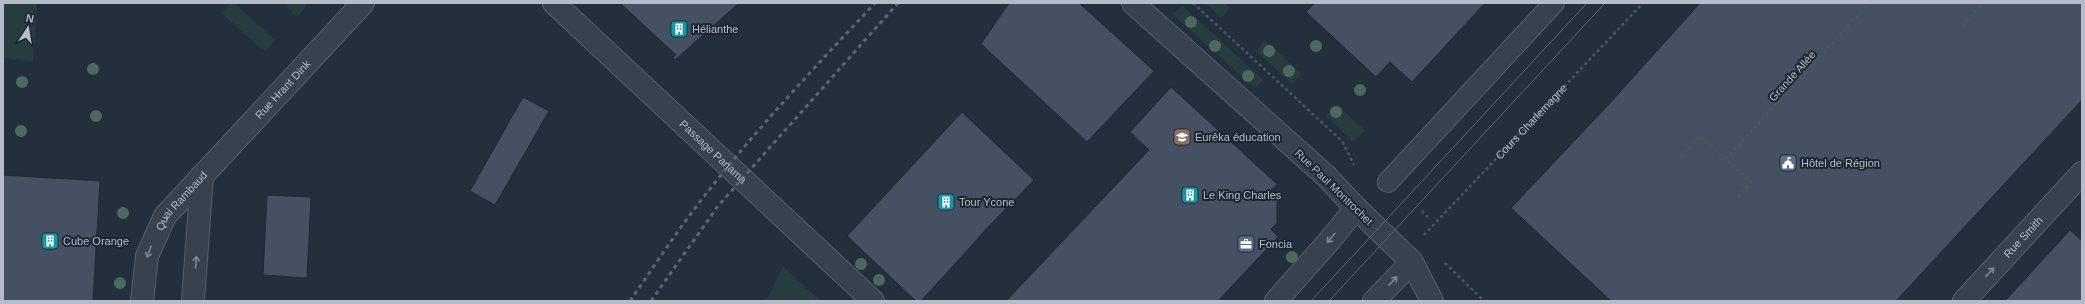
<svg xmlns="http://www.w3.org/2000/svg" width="2085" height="304" viewBox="0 0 2085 304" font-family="Helvetica,sans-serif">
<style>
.green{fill:#263c3f}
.building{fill:#455162;stroke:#1f2835}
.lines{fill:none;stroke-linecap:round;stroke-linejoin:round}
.pedestrian-casing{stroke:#565f6c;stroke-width:22}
.minor-casing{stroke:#565f6c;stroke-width:24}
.tertiary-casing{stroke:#565f6c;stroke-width:24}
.path{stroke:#44595c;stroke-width:2.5;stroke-dasharray:3 3;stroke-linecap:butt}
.pedestrian{stroke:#38414e;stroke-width:20}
.minor{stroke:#38414e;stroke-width:22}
.tertiary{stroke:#38414e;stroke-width:22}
.tram{stroke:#5a6575;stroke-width:1}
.rail{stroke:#5a6575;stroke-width:3;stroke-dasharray:4 4;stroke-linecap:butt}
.tree{fill:#4b6a5d}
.oneway{stroke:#7c8592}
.labels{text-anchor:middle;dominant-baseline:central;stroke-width:4;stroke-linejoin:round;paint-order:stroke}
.poi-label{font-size:11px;fill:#b4bcc9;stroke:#1d2633;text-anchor:start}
.street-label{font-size:11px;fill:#b4bcc9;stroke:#1d2633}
</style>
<rect width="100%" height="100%" fill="#242f3e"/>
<path class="green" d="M3,3H37L33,61L3,58Z
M230,3H234L275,40L265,52L221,13Z
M282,3H305L307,5L297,17Z
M1205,3H1225L1230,8L1221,18Z
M1183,6L1263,80L1255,88L1172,14Z
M1265,40L1302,74L1292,84L1256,51Z
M1337,104L1365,131L1353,142L1326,116Z
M783,266L820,301H766Z"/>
<path class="building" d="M620,3H739L675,60L673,57L676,55Z
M1009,3H1079L1154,71L1087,142L981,44Z
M1315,3H1485L1412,82L1390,62L1376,77L1306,12Z
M1700,3H2082V100L1896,301H1611L1511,208L1610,103Z
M1171,87L1277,184L1269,192L1277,199V223L1271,229L1278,237L1218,301H1006L1149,150L1130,132Z
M523,97L549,111L495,205L470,191Z
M962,112L1034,180L991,224L921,301H916L847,236Z
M3,175L100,181L93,301H3Z
M267,195L311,197L307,278L263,275Z
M2070,230L2082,241V301H2005Z"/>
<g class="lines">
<g class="pedestrian-casing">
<path id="pedestrian" d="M1388,182L1554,3"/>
</g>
<g class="minor-casing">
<g id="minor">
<path id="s2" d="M554,3L873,301"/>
<path d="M1133,3L1326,176L1356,208"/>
<path id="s3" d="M142,301L147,256L165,216L363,3"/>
<path d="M193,301L202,175"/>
<path id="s4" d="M1964,301L2082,173"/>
</g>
</g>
<g class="tertiary-casing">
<path id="tertiary" d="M1276,301L1330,240L1356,208L1412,262L1432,301
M1374,301L1412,262"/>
</g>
<g class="path">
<path d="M1193,3L1342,141L1354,165"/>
<path d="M1963,26L1983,3"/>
<path d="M1681,157L1700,136L1751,182L1737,198"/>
<path d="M1726,159L1869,3"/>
<path d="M1422,211L1428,217"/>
<path id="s1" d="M1424,235L1643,3"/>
<path d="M1445,263L1484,301"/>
</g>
<use href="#pedestrian" class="pedestrian"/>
<use href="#minor" class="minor"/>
<use href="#tertiary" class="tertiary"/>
<path class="tram" d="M1311,301L1587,3
M1329,301L1605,3"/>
<path class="rail" d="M630,301C655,265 679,228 706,194C758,127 817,65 875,3
M651,301L718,206L898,3"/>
</g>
<g class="tree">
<circle cx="1191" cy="22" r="6"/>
<circle cx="1215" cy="46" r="6"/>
<circle cx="1316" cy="46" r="6"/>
<circle cx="1269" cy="51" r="6"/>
<circle cx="93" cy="69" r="6"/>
<circle cx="1289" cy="71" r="6"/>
<circle cx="1248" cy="76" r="6"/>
<circle cx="22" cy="82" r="6"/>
<circle cx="1360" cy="90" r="6"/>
<circle cx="1336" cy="112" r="6"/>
<circle cx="96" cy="116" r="6"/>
<circle cx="21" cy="131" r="6"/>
<circle cx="123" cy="213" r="6"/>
<circle cx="1292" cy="257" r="6"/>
<circle cx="861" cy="264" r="6"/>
<circle cx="879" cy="280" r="6"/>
<circle cx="120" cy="283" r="6"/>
</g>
<defs><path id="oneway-shaft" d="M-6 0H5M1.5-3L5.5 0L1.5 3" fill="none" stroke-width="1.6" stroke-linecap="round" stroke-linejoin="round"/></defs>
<g class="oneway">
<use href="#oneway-shaft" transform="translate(1331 238) rotate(130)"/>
<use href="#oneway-shaft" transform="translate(149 252) rotate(110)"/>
<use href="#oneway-shaft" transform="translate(196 262) rotate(-86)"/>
<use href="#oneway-shaft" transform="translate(1990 272) rotate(-47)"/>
<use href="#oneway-shaft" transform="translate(1393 281) rotate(-46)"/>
</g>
<defs>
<g id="building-square" transform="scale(0.9)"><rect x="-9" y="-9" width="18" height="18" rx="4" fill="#0f9aa8" stroke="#1d2633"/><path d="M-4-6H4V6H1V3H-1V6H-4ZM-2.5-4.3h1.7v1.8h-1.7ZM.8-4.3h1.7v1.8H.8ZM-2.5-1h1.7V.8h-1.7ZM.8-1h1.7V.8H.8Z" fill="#fff"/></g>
<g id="university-square" transform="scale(0.9)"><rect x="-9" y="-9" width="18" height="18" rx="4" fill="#8d6e63" stroke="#1d2633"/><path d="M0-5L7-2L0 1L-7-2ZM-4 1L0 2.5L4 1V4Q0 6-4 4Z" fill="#fff"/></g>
<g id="civic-square" transform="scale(0.9)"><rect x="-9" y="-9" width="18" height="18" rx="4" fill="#5c6f8a" stroke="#1d2633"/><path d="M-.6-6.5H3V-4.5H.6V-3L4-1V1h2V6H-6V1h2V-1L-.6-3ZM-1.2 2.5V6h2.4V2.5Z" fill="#fff"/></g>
<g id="office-square" transform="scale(0.9)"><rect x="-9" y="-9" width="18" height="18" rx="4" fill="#5c6f8a" stroke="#1d2633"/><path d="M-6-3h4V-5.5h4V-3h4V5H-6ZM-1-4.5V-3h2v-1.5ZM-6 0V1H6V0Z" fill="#fff"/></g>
</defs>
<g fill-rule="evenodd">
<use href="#building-square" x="679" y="29"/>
<use href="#university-square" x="1182" y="137"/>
<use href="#civic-square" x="1788" y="163"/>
<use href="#building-square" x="1190" y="195"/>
<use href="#building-square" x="946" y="202"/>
<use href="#building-square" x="50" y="241"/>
<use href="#office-square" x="1246" y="244"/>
</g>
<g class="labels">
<g class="poi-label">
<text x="692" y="29">Hélianthe</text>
<text x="1195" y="137">Eurêka éducation</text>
<text x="1801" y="163">Hôtel de Région</text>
<text x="1203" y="195">Le King Charles</text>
<text x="959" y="202">Tour Ycone</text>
<text x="63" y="241">Cube Orange</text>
<text x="1259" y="244">Foncia</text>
</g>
<g class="street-label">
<text transform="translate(1792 76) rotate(-48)">Grande Allée</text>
<text stroke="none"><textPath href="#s3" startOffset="262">Rue Hrant Dink</textPath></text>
<text stroke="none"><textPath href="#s1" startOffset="156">Cours Charlemagne</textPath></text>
<text stroke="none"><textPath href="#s2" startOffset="218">Passage Panama</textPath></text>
<text transform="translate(1334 187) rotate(44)">Rue Paul Montrochet</text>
<text stroke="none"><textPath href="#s3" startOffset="111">Quai Rambaud</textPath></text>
<text stroke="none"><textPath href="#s4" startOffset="87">Rue Smith</textPath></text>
</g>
</g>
<rect width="2085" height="304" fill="none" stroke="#b4bcc9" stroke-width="8"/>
<g transform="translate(28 28) rotate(12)" stroke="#1d2633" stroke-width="3" paint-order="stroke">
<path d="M0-3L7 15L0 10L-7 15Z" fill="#b4bcc9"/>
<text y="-6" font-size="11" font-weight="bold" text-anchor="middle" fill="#b4bcc9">N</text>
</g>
</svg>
